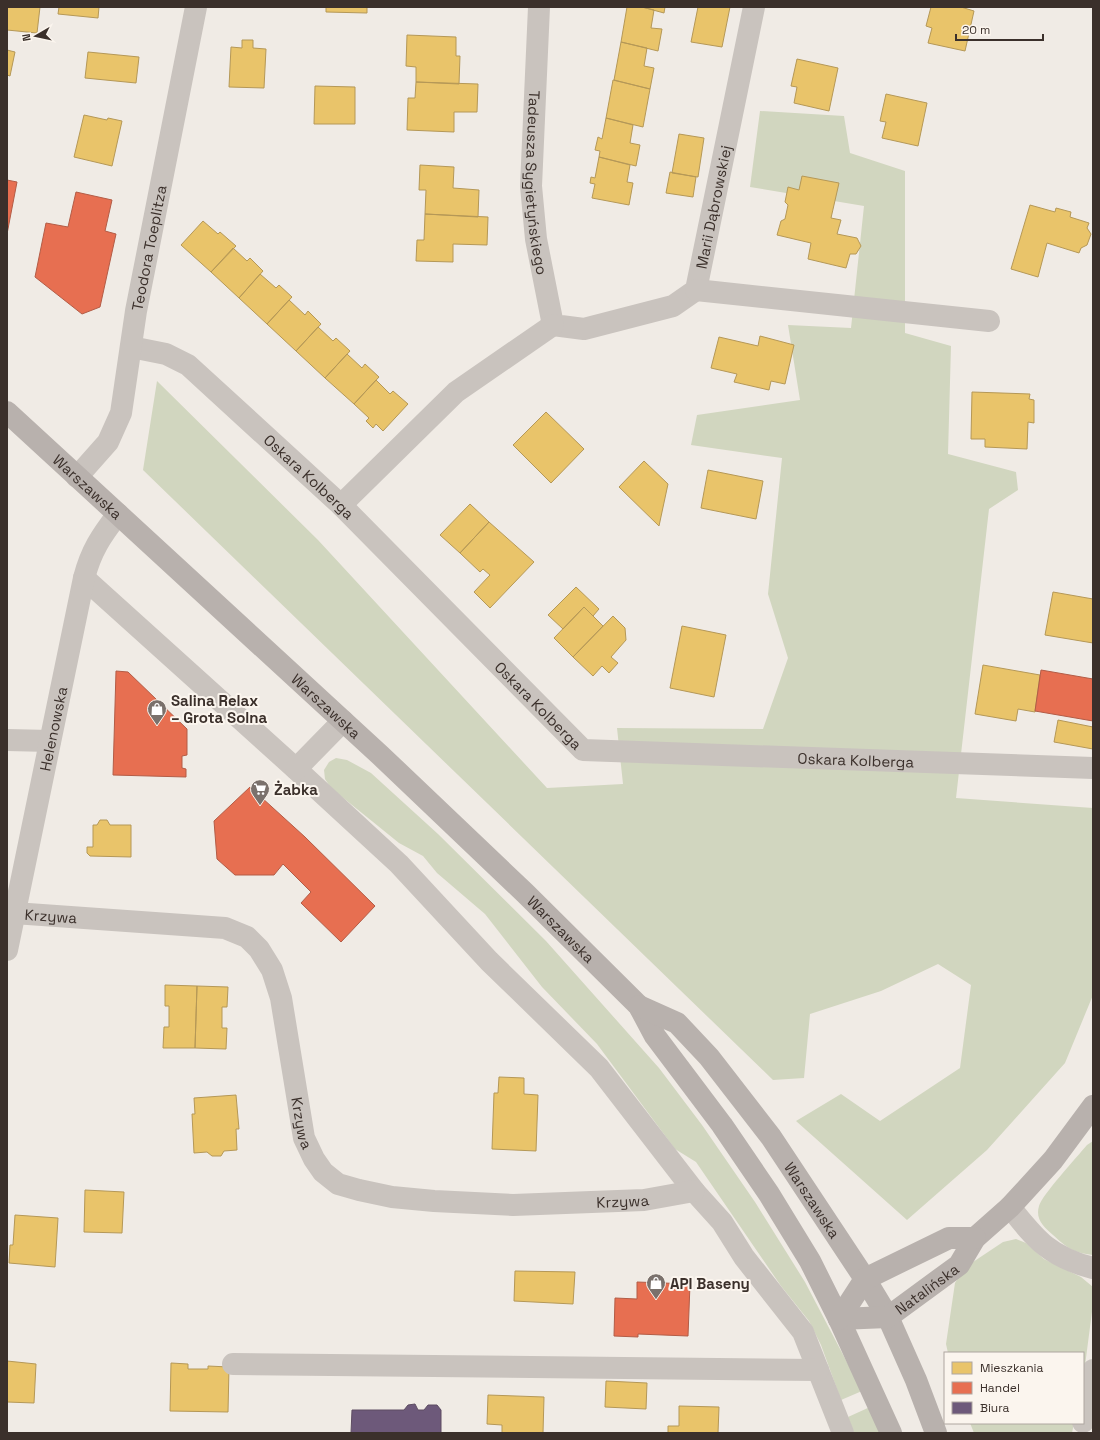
<svg xmlns="http://www.w3.org/2000/svg" width="1100" height="1440" viewBox="0 0 1100 1440" font-family="'Space Grotesk',sans-serif">
<style>
.green{fill:#d1d6bf}
.homes{fill:#e9c46a;stroke:#b59857}
.shops{fill:#e76f51;stroke:#b35c46}
.offices{fill:#6d597a;stroke:#5e4d62}
.lines{fill:none;stroke-linecap:round;stroke-linejoin:round}
.minor{stroke:#c9c3be;stroke-width:22}
.major{stroke:#b8b1ad;stroke-width:22}
.labels{text-anchor:middle;dominant-baseline:central;stroke-width:4;stroke-linejoin:round;paint-order:stroke}
.street-label{font-size:15px;fill:#3b302b;stroke:#fbf5ee}
.poi-label{font-size:15px;font-weight:bold;fill:#3b302b;stroke:#fbf5ee;text-anchor:start}
</style>
<rect width="100%" height="100%" fill="#f0ebe5"/>
<path class="green" d="M760,111L844,116L850,153L905,171V333L951,346L948,454L1016,472L1018,490L989,509L956,798L1093,808V995L1065,1063L987,1150L907,1220L796,1121L841,1094L880,1121L960,1068L971,985L938,964L881,991L810,1014L804,1078L773,1080L143,470L157,381L318,540L547,788L623,784L617,728L763,729L788,658L768,594L782,458L691,445L697,415L800,400L788,325L851,328L864,206L750,187Z
M336,758L347,760L371,773L438,834L546,941L659,1068L702,1125L755,1202L805,1282L862,1391L841,1400L821,1345L809,1321L781,1286L696,1162L675,1149L597,1044L542,987L485,914L437,873L423,856L399,843L331,788L325,779L324,770L329,762Z
M1093,1141V1255C1074,1253 1067,1248 1053,1235C1044,1227 1035,1219 1039,1206C1042,1195 1077,1157 1087,1145Z
M1016,1239L1026,1243L1044,1259L1081,1277L1093,1287V1304L1083,1381V1353H948L946,1344L955,1283L964,1268L1003,1242Z
M870,1407L881,1433H854L848,1417Z
M970,1423H1074L1072,1433H974Z"/>
<path class="homes" d="M7,7H40L37,33L7,30Z
M59,7H99L98,18L58,14Z
M326,7H367V13L326,12Z
M627,7H642L654,10L651,28L662,29L658,51L621,42Z
M642,7H665L664,13Z
M698,7H730L722,47L691,42Z
M931,7H961L974,11L965,51L928,43L932,28L926,26Z
M407,35L456,37V56H460L459,84L416,82V67L406,66Z
M242,40H253V48L266,49L264,88L229,87L231,47L242,48Z
M621,42L647,48L644,66L654,68L650,89L614,80Z
M7,50L15,52L10,76L7,75Z
M88,52L139,57L136,83L85,78Z
M797,59L838,68L829,111L794,103L797,87L791,86Z
M613,80L650,89L643,127L606,118Z
M416,82L478,84L477,112H454V132L407,130L408,98H415Z
M315,86L355,87V124H314Z
M886,94L927,103L918,146L882,138L886,122L880,121Z
M84,115L107,120L108,118L122,121L112,166L74,157Z
M606,118L633,125L630,143L640,145L636,166L599,157L600,151L595,150L598,137L602,139Z
M679,134L704,138L698,177L672,173Z
M599,157L630,165L627,182L633,183L629,205L592,198L595,184L590,183L591,177L595,178Z
M420,165L454,167L453,188L479,190L478,217L425,214L426,190H419Z
M670,172L696,177L693,197L666,193Z
M802,176L839,183L831,218L841,220L837,234L857,238L861,246L856,254H850L846,268L808,259L811,243L777,235L781,221L785,219L788,205L785,202L788,187L799,190Z
M1030,205L1055,212L1056,208L1071,212L1070,217L1089,223L1087,228L1091,234L1087,245L1081,248L1079,253L1047,243L1038,277L1011,269Z
M425,214L488,217L487,245L453,244V262L416,261L417,240H424Z
M203,221L218,234L220,232L236,246L211,272L181,245Z
M233,248L247,261L250,258L263,271L239,298L211,272Z
M260,274L276,288L279,285L292,297L267,324L239,298Z
M289,300L305,315L308,311L321,324L296,351L267,324Z
M318,327L333,341L336,338L350,351L325,378L296,351Z
M760,336L794,345L785,384L771,381L769,390L734,382L737,374L711,368L719,337L758,346Z
M347,354L362,368L365,364L379,377L354,404L325,378Z
M376,380L390,394L393,391L408,404L383,431L376,424L373,428L366,421L369,418L354,404Z
M972,392L1030,394L1029,399L1034,400V423L1028,422L1027,449L985,447V439H971Z
M546,412L584,449L551,483L513,445Z
M644,461L668,484L659,526L619,487Z
M708,470L763,481L756,519L701,508Z
M470,504L489,522L460,553L440,535Z
M489,522L534,562L490,608L474,592L490,575L483,569L480,572L460,553Z
M576,587L599,609L593,616L584,607L563,629L548,615Z
M1053,592L1093,599V643L1045,635Z
M584,607L603,626L573,657L554,638Z
M613,616L625,628L626,640L611,657L618,663L609,673L602,666L593,676L573,657Z
M682,626L726,635L714,697L670,688Z
M983,665L1040,675L1035,712L1018,709L1016,721L975,714Z
M1058,720L1093,727V749L1054,742Z
M100,820H107L110,825H131V857L90,856L87,853V847H93V825H97Z
M165,985L197,986L195,1048H163L164,1027H169V1006H165Z
M197,986L228,987L227,1007H222V1028H227L226,1049L195,1048Z
M499,1077L524,1078V1094L538,1095L536,1151L492,1149L494,1093H498Z
M236,1095L239,1129H236L237,1150L224,1151L221,1156H212L207,1152L194,1153L192,1114H195L194,1098Z
M85,1190L124,1192L122,1233L84,1232Z
M15,1215L58,1218L55,1267L9,1263L10,1245H13Z
M515,1271L575,1272L573,1304L514,1301Z
M7,1361L36,1364L34,1403L7,1402Z
M171,1363L188,1364V1369H208V1366L229,1367L228,1412L170,1411Z
M606,1381L647,1383L646,1409L605,1407Z
M488,1395L544,1397L543,1433H502V1425L487,1424Z
M679,1406L719,1407L718,1433H668V1426H679Z"/>
<path class="shops" d="M7,180L17,182L7,234Z
M76,192L112,200L105,231L116,234L100,307L82,314L35,277L46,223L68,227Z
M1041,670L1093,679V721L1035,711Z
M116,671L128,672L187,729V755L182,756V768L186,769V777L113,775Z
M250,787L305,837L375,906L341,942L301,903L311,892L283,864L274,875H235L217,859L214,821Z
M637,1282L690,1284L688,1336L638,1334V1337L614,1336L615,1298L637,1299Z"/>
<path class="offices" d="M415,1404L418,1410H424L428,1405H437L441,1410V1433H351L352,1410H404L408,1405Z"/>
<g class="lines">
<g class="minor">
<path id="s1" d="M539,7L531,186L536,239L553,325L584,329L673,306L696,290L754,7"/>
<path d="M696,290L989,321"/>
<path id="s2" d="M131,347L166,354L188,365L341,505L583,750L1093,768"/>
<path id="s3" d="M77,477L108,442L121,413L136,311L196,7"/>
<path d="M341,505L456,392L553,325"/>
<path d="M84,578L296,769L399,864L489,961L599,1068L694,1191L722,1222L744,1257L803,1332L843,1433"/>
<path d="M7,740L50,741"/>
<path d="M296,769L343,721"/>
<path id="s4" d="M14,913L225,928L247,937L259,949L272,970L281,998L304,1138L314,1159L323,1172L338,1184L359,1190L392,1197L434,1201L513,1205L644,1200L694,1191"/>
<path id="s5" d="M7,950L84,578C91,551 101,536 118,514"/>
<path d="M1010,1207C1036,1240 1050,1257 1093,1268"/>
<path d="M233,1364L818,1370"/>
<path d="M1083,1422L1093,1370"/>
</g>
<g class="major">
<path id="s6" d="M7,412L380,755L525,893L639,1006L655,1036L722,1125L769,1194L810,1261L839,1319L891,1433"/>
<path id="s7" d="M639,1006L677,1023L709,1057L771,1137L865,1279L888,1317L916,1380L936,1433"/>
<path id="s8" d="M839,1319L888,1317L959,1265L975,1238L1010,1207L1053,1160L1093,1106"/>
<path d="M839,1319L865,1279L949,1238H975"/>
</g>
</g>
<defs>
<g id="shop-pin" transform="scale(1)"><path d="M0 17L-7.5 6A9.5 9.5 0 1 1 7.5 6Z" fill="#7a716c" stroke="#fbf5ee"/><path d="M-5-2.5h2.3a2.7 3.5 0 0 1 5.4 0H5L5.5 6h-11ZM-1.5-2.5h3a1.5 2.3 0 0 0-3 0Z" fill="#fff"/></g>
<g id="supermarket-pin" transform="scale(1)"><path d="M0 17L-7.5 6A9.5 9.5 0 1 1 7.5 6Z" fill="#7a716c" stroke="#fbf5ee"/><path d="M-6-5.5h2.5l.6 2H6L4.5 2H-2.5L-4.4-4H-6ZM-1.5 3.2a1.3 1.3 0 1 0 .1 0ZM3 3.2a1.3 1.3 0 1 0 .1 0Z" fill="#fff"/></g>
</defs>
<g fill-rule="evenodd">
<use href="#shop-pin" x="157" y="709"/>
<use href="#supermarket-pin" x="260" y="789"/>
<use href="#shop-pin" x="656" y="1283"/>
</g>
<g class="labels">
<g class="street-label">
<text stroke="none"><textPath href="#s1" startOffset="176">Tadeusza Sygietyńskiego</textPath></text>
<text stroke="none"><textPath href="#s1" startOffset="556">Marii Dąbrowskiej</textPath></text>
<text stroke="none"><textPath href="#s3" startOffset="246">Teodora Toeplitza</textPath></text>
<text stroke="none"><textPath href="#s2" startOffset="225">Oskara Kolberga</textPath></text>
<text stroke="none"><textPath href="#s6" startOffset="110">Warszawska</textPath></text>
<text stroke="none"><textPath href="#s6" startOffset="434">Warszawska</textPath></text>
<text stroke="none"><textPath href="#s2" startOffset="549">Oskara Kolberga</textPath></text>
<text stroke="none"><textPath href="#s5" startOffset="226">Helenowska</textPath></text>
<text stroke="none"><textPath href="#s2" startOffset="885">Oskara Kolberga</textPath></text>
<text stroke="none"><textPath href="#s4" startOffset="37">Krzywa</textPath></text>
<text stroke="none"><textPath href="#s6" startOffset="758">Warszawska</textPath></text>
<text stroke="none"><textPath href="#s4" startOffset="433">Krzywa</textPath></text>
<text stroke="none"><textPath href="#s4" startOffset="793">Krzywa</textPath></text>
<text stroke="none"><textPath href="#s7" startOffset="265">Warszawska</textPath></text>
<text stroke="none"><textPath href="#s8" startOffset="97">Natalińska</textPath></text>
</g>
<g class="poi-label">
<text x="171" y="700">Salina Relax<tspan x="171" dy="17">– Grota Solna</tspan></text>
<text x="274" y="789">Żabka</text>
<text x="670" y="1283">API Baseny</text>
</g>
</g>
<rect width="1100" height="1440" fill="none" stroke="#3b302b" stroke-width="16"/>
<rect x="944" y="1352" width="140" height="72" fill="#fbf5ee" stroke="#aea6a0"/>
<rect x="952" y="1362" width="20" height="12" fill="#e9c46a" stroke="#aea6a0"/>
<text x="980" y="1372" font-size="12" fill="#3b302b">Mieszkania</text>
<rect x="952" y="1382" width="20" height="12" fill="#e76f51" stroke="#aea6a0"/>
<text x="980" y="1392" font-size="12" fill="#3b302b">Handel</text>
<rect x="952" y="1402" width="20" height="12" fill="#6d597a" stroke="#aea6a0"/>
<text x="980" y="1412" font-size="12" fill="#3b302b">Biura</text>
<g transform="translate(36 36) rotate(261)" stroke="#fbf5ee" stroke-width="3" paint-order="stroke">
<path d="M0-3L7 15L0 10L-7 15Z" fill="#3b302b"/>
<text y="-6" font-size="11" font-weight="bold" text-anchor="middle" fill="#3b302b">N</text>
</g>
<path d="M956 34v6h87v-6" fill="none" stroke="#3b302b" stroke-width="2"/>
<text x="962" y="34" font-size="12" fill="#3b302b" stroke="#fbf5ee" stroke-width="3" paint-order="stroke">20 m</text>
</svg>
